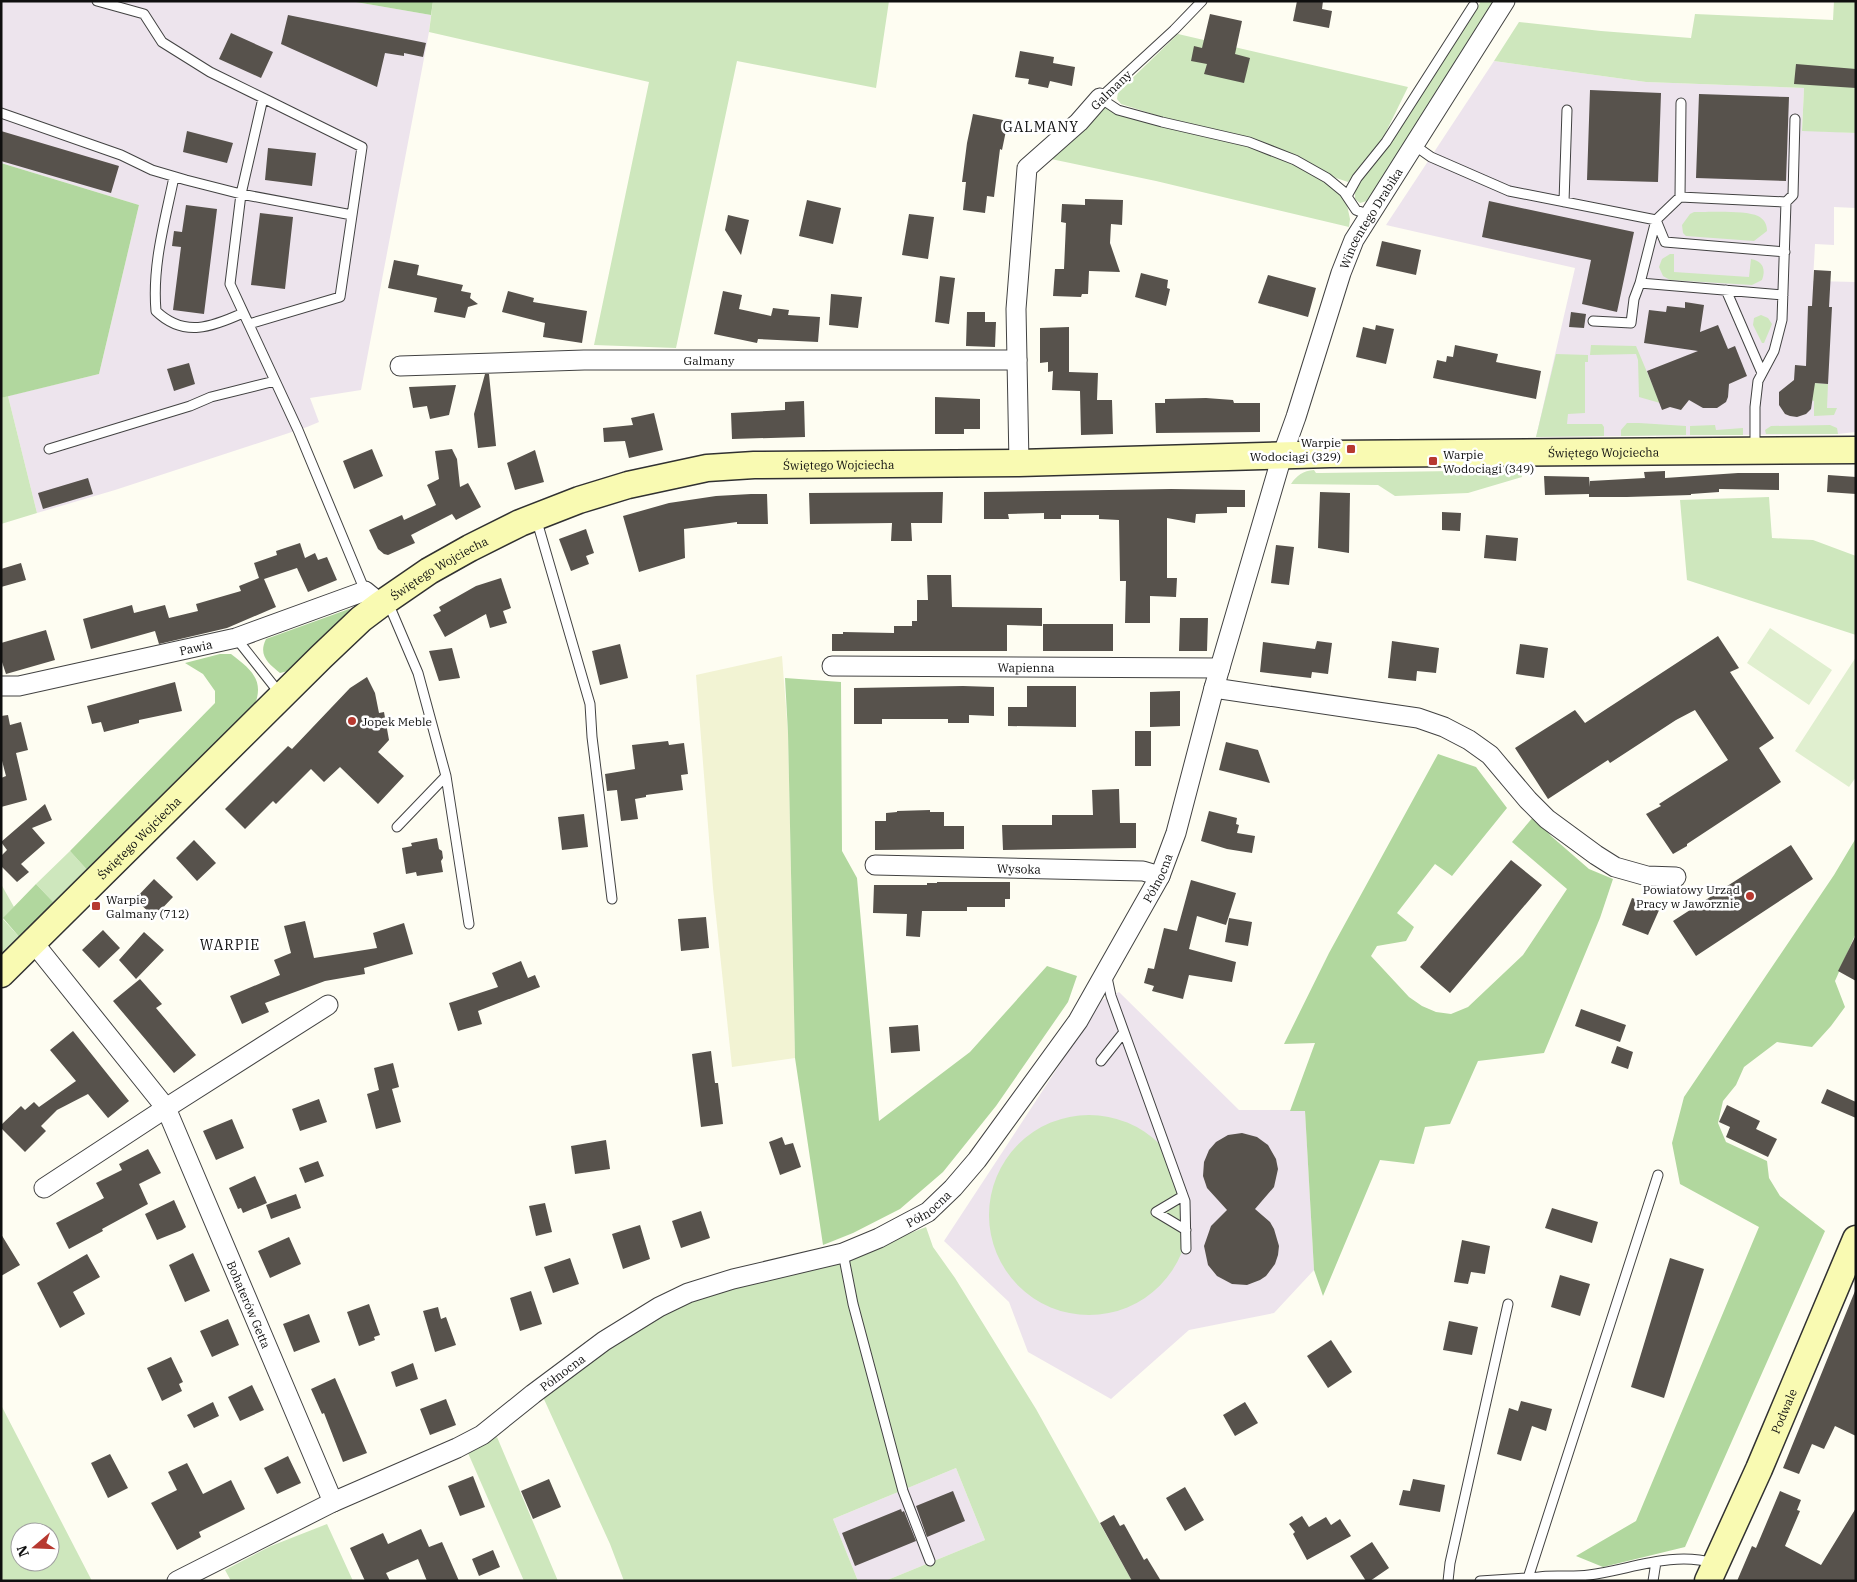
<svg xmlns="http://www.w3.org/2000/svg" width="1857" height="1582" viewBox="0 0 1857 1582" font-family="'IBM Plex Serif',serif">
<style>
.industrial{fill:#ede4ed}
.farmland{fill:#f2f3d3}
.green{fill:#cee7bd;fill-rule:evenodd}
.forest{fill:#b1d79e}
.pitch{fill:#e0efcf}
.building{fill:#57524c}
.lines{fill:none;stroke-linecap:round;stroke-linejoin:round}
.lane-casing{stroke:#424242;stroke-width:11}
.street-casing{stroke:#424242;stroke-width:21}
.secondary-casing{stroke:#313131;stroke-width:29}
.lane{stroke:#fff;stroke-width:9}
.street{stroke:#fff;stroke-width:19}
.secondary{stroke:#f9fab2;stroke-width:26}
.poi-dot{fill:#b73930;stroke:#fff;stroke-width:2}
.labels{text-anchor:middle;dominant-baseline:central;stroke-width:5;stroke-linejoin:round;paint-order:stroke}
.street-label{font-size:12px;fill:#0f0f0f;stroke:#fff}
.poi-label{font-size:12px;fill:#0f0f0f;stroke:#fff;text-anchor:start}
.neighbourhood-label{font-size:14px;letter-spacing:1px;fill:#0f0f0f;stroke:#fff}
</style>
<rect width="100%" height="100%" fill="#fefdf2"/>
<path class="industrial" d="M1,1H350L431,15L429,32L361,390L310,398L319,422L307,427L115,490L37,513L8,396L99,374L139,205L1,163Z
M1494,61L1646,82L1804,88L1802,130L1856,133V208L1834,207V245L1815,244L1813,281L1856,282V432L1838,434L1536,437L1575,268L1386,225Z
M1119,992L1239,1110H1305L1314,1270L1274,1313L1189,1330L1111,1399L1028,1352L1009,1302L944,1241L1102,1000Z
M956,1468L985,1540L885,1581H858L833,1519Z"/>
<path class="farmland" d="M782,656L788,733L795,1058L732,1067L713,888L696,675Z"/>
<path class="green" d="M433,1H889L876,88L737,61L676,348L594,345L649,82L429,32Z
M1479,1H1497L1367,201L1360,203L1355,199V192L1360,181L1389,145L1480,3Z
M1834,1H1856V133L1802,131L1804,88L1646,82L1494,61L1519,22L1601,31L1691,38L1695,14L1833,20Z
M1178,34L1408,87L1382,140L1348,182L1336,178L1300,157L1251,139L1162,117L1121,104L1117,99L1118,92Z
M1104,106L1248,146L1294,164L1326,182L1340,194L1347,205L1350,219L1349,227L1156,181L1051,159Z
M1694,212C1709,212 1746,210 1758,216C1764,219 1767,224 1767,231L1754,241L1686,236L1683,233L1682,225L1690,214Z
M1670,254H1674V272L1749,277L1751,259C1763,261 1766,269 1762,280L1752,285L1670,280L1663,276L1659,267L1662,259Z
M1761,315L1768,318L1772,324L1764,343H1762L1753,325L1754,318Z
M1591,345L1636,346L1660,403L1639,397L1638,360L1636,354L1590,355Z
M1556,354L1588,355V362H1585V413L1568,414L1567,424H1602L1604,427V436L1536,437Z
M1800,382L1828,384L1827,408H1837L1834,415L1814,416V401L1811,400Z
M8,396L37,513L1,524V398Z
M1627,423H1639L1686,426V435L1621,436V430Z
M1715,425L1716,430L1743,428V435H1690V426Z
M1830,425L1837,428L1838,434H1766L1765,430L1771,426Z
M1314,470L1316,473H1321L1521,470L1522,477L1468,493L1395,496L1378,485L1291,484C1297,475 1303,471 1314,470Z
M1769,497L1772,538L1813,540L1856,556V635L1687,580L1680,500Z
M70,851L89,872L56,905L36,884Z
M1,884L14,907L3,919L21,939L1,954Z
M989 1215a100 100 0 1 1 200 0a100 100 0 1 1-200 0Z
M926,1227L933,1247L955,1278L1036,1409L1132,1581H885L985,1540L956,1468L833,1519L858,1581H624L610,1544L543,1397L641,1325L699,1295L857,1254Z
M1,1405L92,1581H1ZM20,1532H50V1562H20Z
M497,1437L558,1581H524L468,1453Z
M327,1524L353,1581H231L225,1570L271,1546Z"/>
<path class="forest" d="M350,1H433L431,15Z
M1,163L139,205L99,374L1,398Z
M349,609L354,610L292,670L280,673C268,663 258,655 266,639Z
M220,654H231C252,670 266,681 253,709L89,872L70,851L215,703V691L203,674L185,663Z
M785,678L841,682L842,851L857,878L879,1121L970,1052L1047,966L1077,976L1068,1002L996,1106L943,1172L900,1209L853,1233L823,1245L795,1058L788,733Z
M1438,754L1476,767L1507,808L1452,876L1435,864L1397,913L1414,927L1406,941L1377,946L1371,956L1409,997L1422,1006L1436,1012L1451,1014L1468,1007L1523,955L1567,889L1512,842L1534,816L1551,836L1589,869L1613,879L1600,918L1544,1053L1478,1061L1450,1124L1425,1127L1414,1164L1380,1160L1323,1296L1314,1270L1305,1111H1290L1315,1043L1284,1044L1329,953Z
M1856,838V933L1835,981L1845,1007L1831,1026L1812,1047L1777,1042L1744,1067L1736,1085L1723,1101L1718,1123L1726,1142L1767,1161L1769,1178L1780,1196L1825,1231L1685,1547L1603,1567L1576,1556L1636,1521L1759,1227L1680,1184L1672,1143L1684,1097L1834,875Z
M36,884L56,905L21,939L3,918Z"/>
<path class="pitch" d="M1770,628L1832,670L1809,705L1747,663Z
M1856,657V777L1849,787L1795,751Z"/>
<path class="building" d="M1297,1H1323L1322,9L1332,11L1329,28L1293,21Z
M1210,14L1242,21L1235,54L1250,58L1244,83L1204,74L1207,64L1191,61L1194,46L1202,48Z
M288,15L426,43L423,57L404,53V56L385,53L377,87L281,44Z
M231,33L273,52L261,78L219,59Z
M1020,51L1054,57L1053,63L1075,67L1072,86L1050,81L1048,88L1028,84L1029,79L1015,77Z
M1796,64L1856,69V88L1794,84Z
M1590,90L1661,93L1658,182L1587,180Z
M1699,94L1789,97L1786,181L1696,178Z
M973,114L1008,121L1002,150L1000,149L994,197L987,196L985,213L963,210L966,182H962L967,143Z
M1,131L119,166L111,193L1,161Z
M187,131L233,143L227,163L183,152Z
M268,148L316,153L312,186L265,180Z
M1085,199L1123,200L1122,225L1111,224L1110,243L1120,272L1089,271L1088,294H1082L1081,297L1053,296L1055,269H1064L1066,223L1061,222L1062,204L1085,205Z
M807,200L841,208L833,244L799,236Z
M1489,201L1634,232L1617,312L1582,304L1591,260L1482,237Z
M186,205L217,209L204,314L173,310L181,247L172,246L174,231L182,232Z
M260,213L293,217L285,289L251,285Z
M909,214L934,217L928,259L902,255Z
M728,215L749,220L741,255L725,230Z
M1382,241L1421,250L1416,275L1376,266Z
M394,260L419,265L417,275L463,285L461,291L471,293L470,298L478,304L468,307L465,318L434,312L437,298L388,288Z
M1814,270L1831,271L1829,307H1832L1828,384L1815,383L1811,409L1806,414L1797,417L1790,416L1785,414L1779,405V392L1794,380L1795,365L1806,366L1808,306H1812Z
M1141,273L1168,280L1167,288L1170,289L1166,306L1135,297Z
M1268,275L1316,288L1308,317L1258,303Z
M940,276L955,278L949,324L935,322Z
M508,291L534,298L533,302L587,311L582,343L543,337L545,323L502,312Z
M723,291L742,295L739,309L771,316L773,308L789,310L788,315L820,317L818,342L758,339L757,343L714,334Z
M831,294L862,297L858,328L829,325Z
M1685,302L1704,305L1700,332L1718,325L1728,349L1735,346L1747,376L1729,384L1728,397L1726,402L1717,408H1703L1689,400L1681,410L1670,407L1662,410L1647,371L1698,351L1644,343L1649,310L1666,312L1667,306L1685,308Z
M967,312H985V322H996L995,347L966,346Z
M1571,312L1586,314L1584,328L1569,327Z
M1376,325L1394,329L1386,364L1356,357L1363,327L1375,330Z
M1069,327V372L1098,373L1097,400H1112L1113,434L1081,435L1080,391L1052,390L1053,371L1048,372V362L1040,363V328Z
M1455,345L1498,354L1496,362L1541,371L1536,399L1433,378L1437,360L1446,362L1447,356L1453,357Z
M189,363L195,384L174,391L167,369Z
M485,374H489L496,446L478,448L474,414Z
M456,385L449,415L430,419L427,406L413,408L409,387Z
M935,397L980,399V429H964V434H935Z
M1206,398L1233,400L1234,403H1260V432L1156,433L1155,403H1165V399Z
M804,401L805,437L732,439L731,413L785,410V402Z
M654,413L663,450L629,458L625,441L604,442L603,428L633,425L631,418Z
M372,449L383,476L354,489L343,461Z
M452,449L457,459L460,487L468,483L481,507L456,520L452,514L411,535L415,543L388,555L384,554L378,549L369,530L402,515L404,520L436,505L427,485L439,479L435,451Z
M535,450L544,482L515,490L507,463Z
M1665,471V478L1738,473H1779V490L1719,489V492L1691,494V495L1627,497H1589V494L1545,495L1544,476L1589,477L1590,487V481L1645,478L1644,472Z
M1828,475L1856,477V494L1827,492Z
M88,478L93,494L43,509L38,493Z
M1171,489L1245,490V507H1227V513L1196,514L1195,523L1167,518V578H1177L1176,597L1150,596V623H1125L1126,581H1120L1119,520L1099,519V515H1061V519H1044V513L1008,514L1009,519H984V492Z
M943,492L942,523H911L912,541H891L892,523L810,524L809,493Z
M1320,492L1350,493L1349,553L1318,548Z
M751,494H767L768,524H737V522L684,529L685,558L639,572L623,516L669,503L716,496Z
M1442,512L1461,513L1460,531L1442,530Z
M586,529L594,553L586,556L589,564L571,571L559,539Z
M1486,535L1518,538L1516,561L1484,558Z
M300,543L305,558L315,553L318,560L327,557L337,580L308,592L297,568L264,579L276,607L227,628L159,644L155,631L91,649L83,619L132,605L134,613L165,605L169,618L198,611L196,604L241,591L239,586L259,578L254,563L277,555L276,551Z
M1276,545L1294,547L1289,585L1271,583Z
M21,563L26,580L1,587V569Z
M927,575H951L952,607L1042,608V626L1007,625V651H832V634H843V632L894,633V626H912V621H917V600H928Z
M501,578L511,608L503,611L507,623L490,628L486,614L445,637L433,615L441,611L439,607L476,586Z
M1180,618H1208L1207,651H1179Z
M1043,624H1113V651H1043Z
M46,630L55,660L6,674L1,659V643Z
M1718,636L1739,668L1730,672L1774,738L1759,748L1781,782L1687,844V846L1673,854L1646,814L1661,806L1659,804L1728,760L1695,710L1676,720L1610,763L1608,760L1548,799L1515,748L1575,710L1585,723Z
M1317,641L1332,643L1328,674L1312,672L1311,678L1260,672L1263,642L1315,649Z
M1392,641L1439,648L1436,673L1417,671L1416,681L1388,678Z
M620,644L628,678L600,685L592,651Z
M1520,644L1548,648L1544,678L1516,674Z
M452,648L460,678L439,681L429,651Z
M367,677L375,693L379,713L384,712L389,740L378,752L404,776L378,804L340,767L324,782L311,769L276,804L273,801L245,829L225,809L288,746L292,749L350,688Z
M175,682L182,711L139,720V723L104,732L101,722L92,724L87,706Z
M963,686L994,687V716L969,715V723H948V719H882V724H854V688Z
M1027,686H1076V727L1008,726V707H1027Z
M1180,691V726L1150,727V692Z
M8,715L10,725L21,722L28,750L16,753L27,800L1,807V778L6,776L1,757V716Z
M1135,731H1151V766H1135Z
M668,741L669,745L684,743L688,774L681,775L683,790L646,795V797L635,799L638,819L621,821L617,790L607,791L605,774L635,769L632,745Z
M1226,742L1258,750L1270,783L1219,770Z
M1119,789L1120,823H1136V848L1003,850L1002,825H1052V815H1093L1092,790Z
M45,804L52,820L32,828L45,843L21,864L29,872L17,882L1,866V856L7,850L1,842Z
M930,810V812H944V826H964V849L875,850V821H886V813L897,812V811Z
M1209,811L1237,818L1236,824L1239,825L1237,833L1255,836L1252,853L1227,849L1201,841Z
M584,814L588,847L562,850L558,817Z
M437,838L439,849L442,851L443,858L441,861L443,872L417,876L416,872L406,874L402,848L412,846L411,843Z
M194,840L216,863L197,881L176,858Z
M1791,845L1813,879L1696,956L1673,921Z
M1511,860L1542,885L1450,993L1420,967Z
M154,879L173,897L154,917L135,899Z
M1191,880L1236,893L1226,925L1197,916L1189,949L1236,962L1232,982L1189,975L1183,999L1152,991L1154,986L1144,983L1148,968L1154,969L1164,928L1177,931Z
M937,882H1010V899H1005V907H967V911H922L920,937L906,936L907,914L873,913L874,885H927V883H937Z
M1632,898L1660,908L1648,935L1622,925Z
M706,917L709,948L681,951L678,919Z
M1229,918L1252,922L1248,946L1225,942Z
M305,921L314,958L377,948L373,933L404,923L413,954L364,968L365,974L325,981L265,1003L269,1012L242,1024L230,996L280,975L274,960L291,953L284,926Z
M103,930L120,948L99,968L82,950Z
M144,932L164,950L136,979L119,960Z
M1856,935V981L1838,971Z
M521,961L528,978L535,975L540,987L478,1011L482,1024L458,1031L449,1003L498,987L492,973Z
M140,979L162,1004L156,1008L196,1055L174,1073L113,1001Z
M1581,1009L1626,1025L1620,1042L1575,1026Z
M918,1025L920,1051L891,1053L889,1027Z
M73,1031L129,1101L108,1118L88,1094L57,1110L41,1126L46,1131L25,1152L1,1128V1125L21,1106L25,1110L34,1102L39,1107L76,1081L50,1050Z
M1617,1046L1633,1052L1628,1069L1611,1063Z
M711,1051L715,1083H718L723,1124L701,1127L692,1054Z
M393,1063L399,1087L392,1089L401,1122L376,1129L367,1094L379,1090L374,1068Z
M1827,1089L1856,1102V1118L1821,1103Z
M319,1099L327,1122L300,1131L292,1109Z
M1727,1105L1760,1121L1756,1129L1777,1139L1768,1157L1726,1137L1730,1127L1719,1122Z
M232,1119L244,1148L216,1160L203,1131Z
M1242,1133L1257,1137L1268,1145L1276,1159L1278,1169L1274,1187L1255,1209L1270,1222L1274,1229L1279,1246L1278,1255L1275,1264L1266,1276L1260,1280L1247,1285L1232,1284L1217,1276L1208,1265L1204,1246L1211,1226L1227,1210L1207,1188L1203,1176L1204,1162L1209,1150L1216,1142L1228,1135Z
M782,1137L785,1145L793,1143L801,1167L780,1175L769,1142Z
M606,1140L610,1169L575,1174L571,1146Z
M148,1149L161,1173L139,1184L148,1204L102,1229L103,1231L69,1249L56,1223L104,1198L96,1183L122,1170L119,1164Z
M318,1161L324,1176L305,1183L299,1168Z
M255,1176L267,1203L243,1213L241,1208L238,1209L229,1188Z
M296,1194L301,1208L271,1219L266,1205Z
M174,1200L186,1227L182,1230L157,1240L145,1214Z
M545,1203L552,1232L536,1236L529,1206Z
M1552,1208L1598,1222L1592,1243L1545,1228Z
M701,1211L710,1238L681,1248L672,1221Z
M640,1225L650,1259L623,1269L612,1234Z
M1,1234L20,1265L1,1276Z
M289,1237L301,1264L270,1278L258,1251Z
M1462,1240L1490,1246L1485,1274L1471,1272L1468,1284L1454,1282Z
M193,1253L210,1291L185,1302L169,1265Z
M87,1254L100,1277L73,1292L85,1314L60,1328L37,1283Z
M570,1258L579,1284L553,1293L544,1267Z
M1670,1258L1704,1269L1664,1398L1631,1387Z
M1560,1275L1590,1284L1580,1316L1551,1307Z
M531,1291L542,1324L520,1331L510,1298Z
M1855,1291L1856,1436L1835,1426L1824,1449L1812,1444L1799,1474L1783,1468Z
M369,1304L380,1335L374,1337L375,1340L359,1346L347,1312Z
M438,1307L441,1319L446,1317L456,1345L435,1352L423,1311Z
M309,1314L320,1342L294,1352L283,1324Z
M228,1319L239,1345L212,1357L200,1331Z
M1449,1321L1478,1327L1472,1355L1443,1350Z
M1331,1340L1352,1372L1328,1388L1307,1356Z
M171,1357L183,1382L179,1384L182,1391L162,1401L147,1368Z
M413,1363L418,1379L396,1387L391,1372Z
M335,1378L367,1453L343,1462L324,1413L322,1414L311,1389Z
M252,1385L264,1410L240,1421L228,1397Z
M446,1399L456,1425L430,1435L420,1409Z
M1521,1401L1552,1409L1546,1431L1532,1426L1521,1461L1497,1454L1509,1408L1518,1411Z
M213,1402L219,1416L194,1428L187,1415Z
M1245,1402L1258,1423L1235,1436L1223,1415Z
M110,1454L128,1488L108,1498L91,1463Z
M288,1456L301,1483L277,1494L264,1468Z
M187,1463L203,1494L231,1480L245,1509L199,1532L201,1537L177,1550L151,1503L177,1490L168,1472Z
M473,1476L485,1507L460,1516L448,1486Z
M549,1479L561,1507L533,1519L521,1491Z
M1413,1479L1445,1485L1440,1512L1399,1505L1403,1490L1410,1491Z
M1185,1487L1204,1520L1185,1531L1166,1498Z
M953,1491L965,1521L927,1537L916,1506Z
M1780,1491L1801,1500L1797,1510L1800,1511L1785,1546L1821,1565L1856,1508V1581H1737L1752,1546L1756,1548Z
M901,1509L902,1512L904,1511L916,1541L855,1566L842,1533Z
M1114,1515L1120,1526L1124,1524L1144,1560L1147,1558L1161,1581H1132L1100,1523Z
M1302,1516L1309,1527L1326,1517L1331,1525L1340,1519L1351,1536L1307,1560L1293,1534L1295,1532L1289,1524Z
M421,1529L429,1547L442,1542L459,1581H427L418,1559L386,1573L390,1581H365L350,1548L383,1533L388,1544Z
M1372,1542L1389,1568L1370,1581H1366L1350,1556Z
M493,1550L500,1567L479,1576L472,1559Z"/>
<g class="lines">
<g class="lane-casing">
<path id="lane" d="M97,1L144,14L162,42L210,72L263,98
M1202,1L1174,30L1100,98L1118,110L1162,122L1249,142L1295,160L1327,178L1344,192L1356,210L1369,215
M1,113L121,155L152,170L186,180L241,194L352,215
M1414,145L1431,157L1509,191L1656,220L1680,197L1786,202L1782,320L1774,351L1758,381L1755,407V449
M174,177C165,221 152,265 156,311C184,338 212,327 243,313
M1347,196L1357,178L1386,142L1473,6
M1680,197L1681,103
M1564,202L1567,110
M1786,202L1793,195L1795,119
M1656,220L1640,283L1783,295
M1656,220L1665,242L1785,252
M1726,290L1762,373
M1593,321L1631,323L1634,299L1640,283
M249,324L340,297L362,147L263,98L241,194L230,284L298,430L365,591
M49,449L190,406L211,397L275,381
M536,518L590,704L592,737L612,899
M384,606L392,612L418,673L446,776L469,924
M236,638L281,695
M397,827L446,776
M1106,973L1111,996L1185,1201L1186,1249
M1101,1061L1124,1032
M1183,1196L1156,1212L1186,1230
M843,1253L853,1304L903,1491L930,1561
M1524,1580C1544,1573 1568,1578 1589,1575C1629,1570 1672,1551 1713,1563
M1448,1581L1450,1563L1508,1304
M1480,1581L1528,1578L1658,1175
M1653,1581L1656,1562"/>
</g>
<g class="street-casing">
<g id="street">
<path d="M1017,360L1016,309L1027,168L1079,122L1100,98"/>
<path id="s1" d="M400,366L584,360H1017L1019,463"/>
<path id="s2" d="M832,666L1220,668"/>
<path id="s3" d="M1,686H19L236,638L365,591L381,604"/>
<path d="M1214,688L1418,718L1444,727L1469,740L1490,755L1528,800L1547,819L1596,855L1615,867L1647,876L1676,877"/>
<path id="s4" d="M875,865L1143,871L1160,876"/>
<path id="s5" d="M33,942L166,1108L333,1502"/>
<path d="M44,1188L166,1108L328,1005"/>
<path id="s6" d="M177,1581L333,1502L457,1448L482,1435L533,1394L604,1341L659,1307L688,1293L733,1279L843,1253L879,1238L928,1212L953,1188L977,1160L1078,1021L1160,876L1176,833L1214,688L1282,456L1296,417L1341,273L1354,240L1505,1"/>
</g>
</g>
<g class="secondary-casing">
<g id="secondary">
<path id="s7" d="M1,974L321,657L361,619L381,604L429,571L470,548L520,523L579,500L628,485L707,468L754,465L1019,463L1330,454L1856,450"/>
<path id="s8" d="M1708,1581L1759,1469L1856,1239"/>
</g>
</g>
<use href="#lane" class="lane"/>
<use href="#street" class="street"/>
<use href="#secondary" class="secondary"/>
</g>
<g class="poi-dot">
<rect x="1346" y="444" width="10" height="10" rx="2.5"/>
<rect x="1428" y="456" width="10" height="10" rx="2.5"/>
<circle cx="352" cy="721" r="5"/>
<circle cx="1750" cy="896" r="5"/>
<rect x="91" y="901" width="10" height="10" rx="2.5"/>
</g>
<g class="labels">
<g class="street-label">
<text transform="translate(1111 90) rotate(-44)">Galmany</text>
<text stroke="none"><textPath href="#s6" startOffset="1946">Wincentego Drabika</textPath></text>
<text stroke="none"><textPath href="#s1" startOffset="309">Galmany</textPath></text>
<text stroke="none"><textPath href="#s7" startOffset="1784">Świętego Wojciecha</textPath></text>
<text stroke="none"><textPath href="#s7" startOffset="1019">Świętego Wojciecha</textPath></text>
<text stroke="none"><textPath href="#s7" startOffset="599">Świętego Wojciecha</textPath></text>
<text stroke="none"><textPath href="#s3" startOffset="199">Pawia</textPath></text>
<text stroke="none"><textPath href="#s2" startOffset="194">Wapienna</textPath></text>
<text stroke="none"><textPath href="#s7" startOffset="194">Świętego Wojciecha</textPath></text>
<text stroke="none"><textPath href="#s4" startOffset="144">Wysoka</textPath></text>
<text stroke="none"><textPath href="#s6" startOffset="1251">Północna</textPath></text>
<text stroke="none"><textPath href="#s6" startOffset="846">Północna</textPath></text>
<text stroke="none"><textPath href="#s5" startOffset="426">Bohaterów Getta</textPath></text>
<text stroke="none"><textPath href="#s6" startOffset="440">Północna</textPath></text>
<text stroke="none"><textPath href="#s8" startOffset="186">Podwale</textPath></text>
</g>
<g class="poi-label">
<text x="1341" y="442" text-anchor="end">Warpie<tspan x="1341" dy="14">Wodociągi (329)</tspan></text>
<text x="1443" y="454">Warpie<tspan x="1443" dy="14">Wodociągi (349)</tspan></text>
<text x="362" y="721">Jopek Meble</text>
<text x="1740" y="889" text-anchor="end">Powiatowy Urząd<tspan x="1740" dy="14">Pracy w Jaworznie</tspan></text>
<text x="106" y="899">Warpie<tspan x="106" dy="14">Galmany (712)</tspan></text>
</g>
<g class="neighbourhood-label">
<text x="1041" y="127">GALMANY</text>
<text x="230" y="945">WARPIE</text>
</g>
</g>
<rect width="1857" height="1582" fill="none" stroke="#0f0f0f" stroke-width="5"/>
<g transform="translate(35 1547) rotate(251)"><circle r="24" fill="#ffffff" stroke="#9f9f9f"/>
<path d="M0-4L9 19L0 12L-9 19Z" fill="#b73930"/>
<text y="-8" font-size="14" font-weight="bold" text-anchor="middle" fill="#0f0f0f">N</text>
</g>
</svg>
